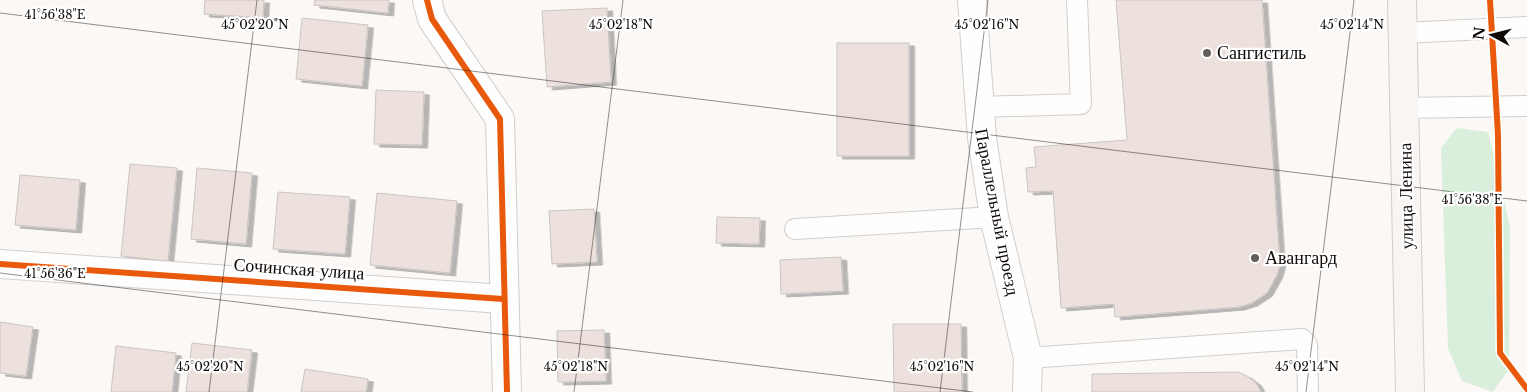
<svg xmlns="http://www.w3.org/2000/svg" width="1527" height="392" viewBox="0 0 1527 392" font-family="'Libre Baskerville',serif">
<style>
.green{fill:#d9eedb}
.building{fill:#ede1dd;stroke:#cac5c3;filter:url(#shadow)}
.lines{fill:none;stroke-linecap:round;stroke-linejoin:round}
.lane-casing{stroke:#d2ceca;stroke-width:22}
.street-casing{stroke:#d2ceca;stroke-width:30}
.secondary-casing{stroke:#d2ceca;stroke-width:30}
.lane{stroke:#fefefe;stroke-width:20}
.street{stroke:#fefefe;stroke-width:28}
.secondary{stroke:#f8f5f3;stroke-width:28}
.cycleway-casing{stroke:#fff;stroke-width:9}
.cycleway{stroke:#e8590c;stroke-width:6}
.ticks{fill:none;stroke:#110b08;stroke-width:1;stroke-opacity:0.45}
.poi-dot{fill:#635e5b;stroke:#fff;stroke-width:2}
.labels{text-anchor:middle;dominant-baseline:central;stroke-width:4.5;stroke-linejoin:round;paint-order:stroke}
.poi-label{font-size:18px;fill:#110b08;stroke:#fff;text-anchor:start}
.street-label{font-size:18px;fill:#110b08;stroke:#fff}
.ticks-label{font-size:12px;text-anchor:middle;fill:#110b08;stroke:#fff;stroke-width:4.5;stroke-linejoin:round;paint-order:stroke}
</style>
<defs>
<filter id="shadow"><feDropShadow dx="5.5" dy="3" stdDeviation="0" flood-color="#0004"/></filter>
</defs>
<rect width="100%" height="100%" fill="#fbf8f5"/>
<path class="green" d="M1457,128L1488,132L1510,227L1509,369L1493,392L1462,381L1448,348L1441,148Z"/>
<path class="building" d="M205,0H264L263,18L204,14Z
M315,0H389L388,13L314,5Z
M1116,0H1262L1280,265L1277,275L1267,293L1252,303L1239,307L1115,317L1114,304L1061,308L1053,191L1028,192L1026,168L1036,167L1034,147L1127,140Z
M607,8L611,82L547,87L542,11Z
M302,18L368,25L362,86L296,79Z
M837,43H909V156H837Z
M376,90L424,92L422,145L374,144Z
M130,164L177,168L168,261L121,256Z
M197,168L252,173L246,244L191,239Z
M20,175L80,180L76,230L15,225Z
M278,192L350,197L345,254L273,249Z
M377,193L457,201L450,273L370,265Z
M594,209L597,262L552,264L549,211Z
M717,217L760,218L759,244L716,243Z
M841,257L843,291L781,294L780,260Z
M0,322L33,327L26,376L0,373Z
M893,324H961L962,392H894Z
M604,330L606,381L558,382L557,331Z
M192,343L252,350L247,392H186Z
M116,346L176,353L172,392H111Z
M305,369L368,379L366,392H301Z
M1238,372L1247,376L1256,383L1261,392H1092V374Z"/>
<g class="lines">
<g class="lane-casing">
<path id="lane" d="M1403,33L1527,27
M979,107L1081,104L1077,0
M1405,108L1527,106
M795,229L994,217
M1028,358L1302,339L1307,345L1308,392"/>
</g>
<g class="street-casing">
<path id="street" d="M427,0L432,19L500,119L507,392
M972,0L982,138L994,217L1028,358L1027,392
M0,264L503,299"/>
</g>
<g class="secondary-casing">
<path id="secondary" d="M1402,0L1410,392"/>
</g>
<use href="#lane" class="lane"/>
<use href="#street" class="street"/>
<use href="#secondary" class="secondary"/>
<g class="cycleway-casing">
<path id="cycleway" d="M427,0L432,19L500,119L507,392
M1490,0L1498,135L1500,353L1527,389
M0,264L503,299"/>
</g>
<use href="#cycleway" class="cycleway"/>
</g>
<path class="ticks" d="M0,13L1527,201M0,273L973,392M209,392L257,0M574,392L623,0M940,392L988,0M1306,392L1354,0"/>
<g class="poi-dot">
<circle cx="1207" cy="53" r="5"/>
<circle cx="1255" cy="258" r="5"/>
</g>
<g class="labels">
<g class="poi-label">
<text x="1217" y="53">Сангистиль</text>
<text x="1265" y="258">Авангард</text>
</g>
<g class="street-label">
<text transform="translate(1406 196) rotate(-91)">улица Ленина</text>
<text transform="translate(997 212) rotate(79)">Параллельный проезд</text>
<text transform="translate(299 269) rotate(4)">Сочинская улица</text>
</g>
</g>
<g class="ticks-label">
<text x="55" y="19">41°56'38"E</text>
<text x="255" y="29">45°02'20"N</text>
<text x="621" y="29">45°02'18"N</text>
<text x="987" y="29">45°02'16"N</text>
<text x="1352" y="29">45°02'14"N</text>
<text x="1472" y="204">41°56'38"E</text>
<text x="55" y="278">41°56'36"E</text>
<text x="210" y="371">45°02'20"N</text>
<text x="576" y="371">45°02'18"N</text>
<text x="942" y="371">45°02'16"N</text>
<text x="1307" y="371">45°02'14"N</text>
</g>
<g transform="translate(1492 35) rotate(277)" stroke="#ffffff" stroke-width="4" paint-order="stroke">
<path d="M0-4L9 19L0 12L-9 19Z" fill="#110b08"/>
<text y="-8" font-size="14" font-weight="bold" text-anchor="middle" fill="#110b08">N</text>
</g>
</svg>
